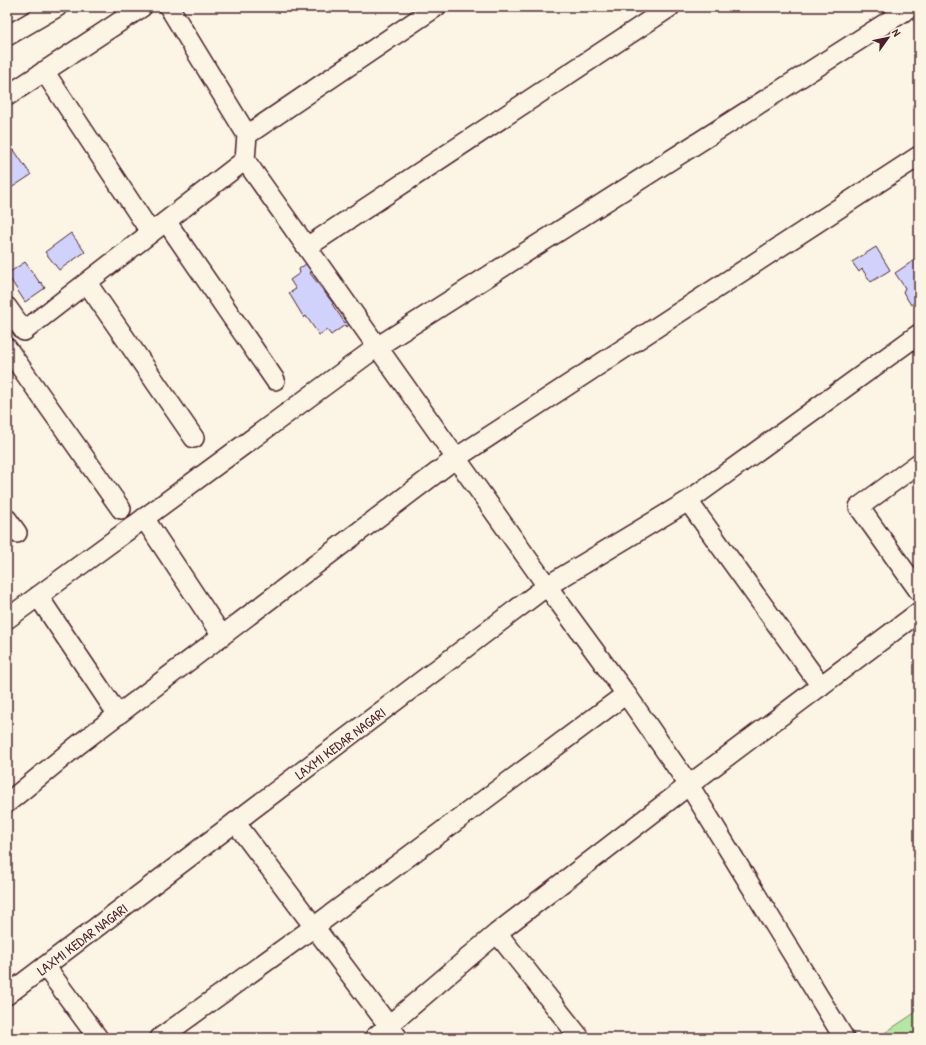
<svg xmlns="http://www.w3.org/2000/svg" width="926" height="1045" viewBox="0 0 926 1045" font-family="'Patrick Hand',sans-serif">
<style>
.green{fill:#b6e6a4;stroke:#808268}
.building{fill:#d1d2fb;stroke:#4a1f2b}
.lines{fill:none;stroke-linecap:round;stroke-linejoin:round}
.street-casing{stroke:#4a1f2b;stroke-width:22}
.street{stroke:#fcf5e5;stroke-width:19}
.labels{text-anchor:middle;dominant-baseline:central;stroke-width:4;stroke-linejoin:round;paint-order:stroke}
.street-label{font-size:14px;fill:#4a1f2b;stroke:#fcf5e5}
</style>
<rect width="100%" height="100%" fill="#fcf5e5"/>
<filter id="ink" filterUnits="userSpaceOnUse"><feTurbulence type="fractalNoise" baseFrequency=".025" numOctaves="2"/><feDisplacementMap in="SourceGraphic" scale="8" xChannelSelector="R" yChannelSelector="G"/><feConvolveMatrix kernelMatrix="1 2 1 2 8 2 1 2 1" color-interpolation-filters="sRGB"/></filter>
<g filter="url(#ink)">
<path class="green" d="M919,1010V1038H877Z"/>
<path class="building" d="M14,150L31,175L8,190L7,155Z
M71,233L85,252L59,270L45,252Z
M876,247L890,270L871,282L862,269L859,272L852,262Z
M919,257V299L911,305L903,292L905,288L895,273Z
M310,261L316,269L310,273L332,302L336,301L332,304L345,323L350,319L353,322L346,327L345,325L331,335L327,330L319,335L306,316L304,318L289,293L296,289L290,280L300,273L299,269Z
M25,262L40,283L41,282L45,288L25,302L7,274Z"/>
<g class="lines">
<g class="street-casing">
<path id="street" d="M169,7L247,135L245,160L456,458L919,156
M7,36L57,7
M44,71L151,233
M7,96L142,7
M247,135L436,7
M166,221L275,380
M307,247L670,7
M87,283L194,438
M7,307L24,331L245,160
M7,348L121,509
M919,463L859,507L919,591
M688,501L919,334
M144,518L222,636
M7,519L17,533
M38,596L118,715
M7,619L377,347L911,7
M626,694L547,586L688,501L821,686
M7,803L78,745L456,458L547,586L7,995
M235,822L398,1038
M497,933L580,1038
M45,966L98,1038
M160,1038L314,927L626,694L689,785L844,1038
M374,1038L497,933L689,785L919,612"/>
</g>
<use href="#street" class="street"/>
</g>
</g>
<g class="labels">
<g class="street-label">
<text transform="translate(340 743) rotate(-37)">LAXMI KEDAR NAGARI</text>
<text transform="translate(82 939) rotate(-37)">LAXMI KEDAR NAGARI</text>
</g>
</g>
<rect width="926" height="1045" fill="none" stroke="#fcf5e5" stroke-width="24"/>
<rect x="12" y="12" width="902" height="1021" fill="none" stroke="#4a1f2b" stroke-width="1.5" filter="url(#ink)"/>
<g transform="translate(888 38) rotate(57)" stroke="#fcf5e5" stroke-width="3" paint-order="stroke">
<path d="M0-3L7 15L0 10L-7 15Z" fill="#4a1f2b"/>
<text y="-6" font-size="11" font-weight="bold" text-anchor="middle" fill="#4a1f2b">N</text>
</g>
</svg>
